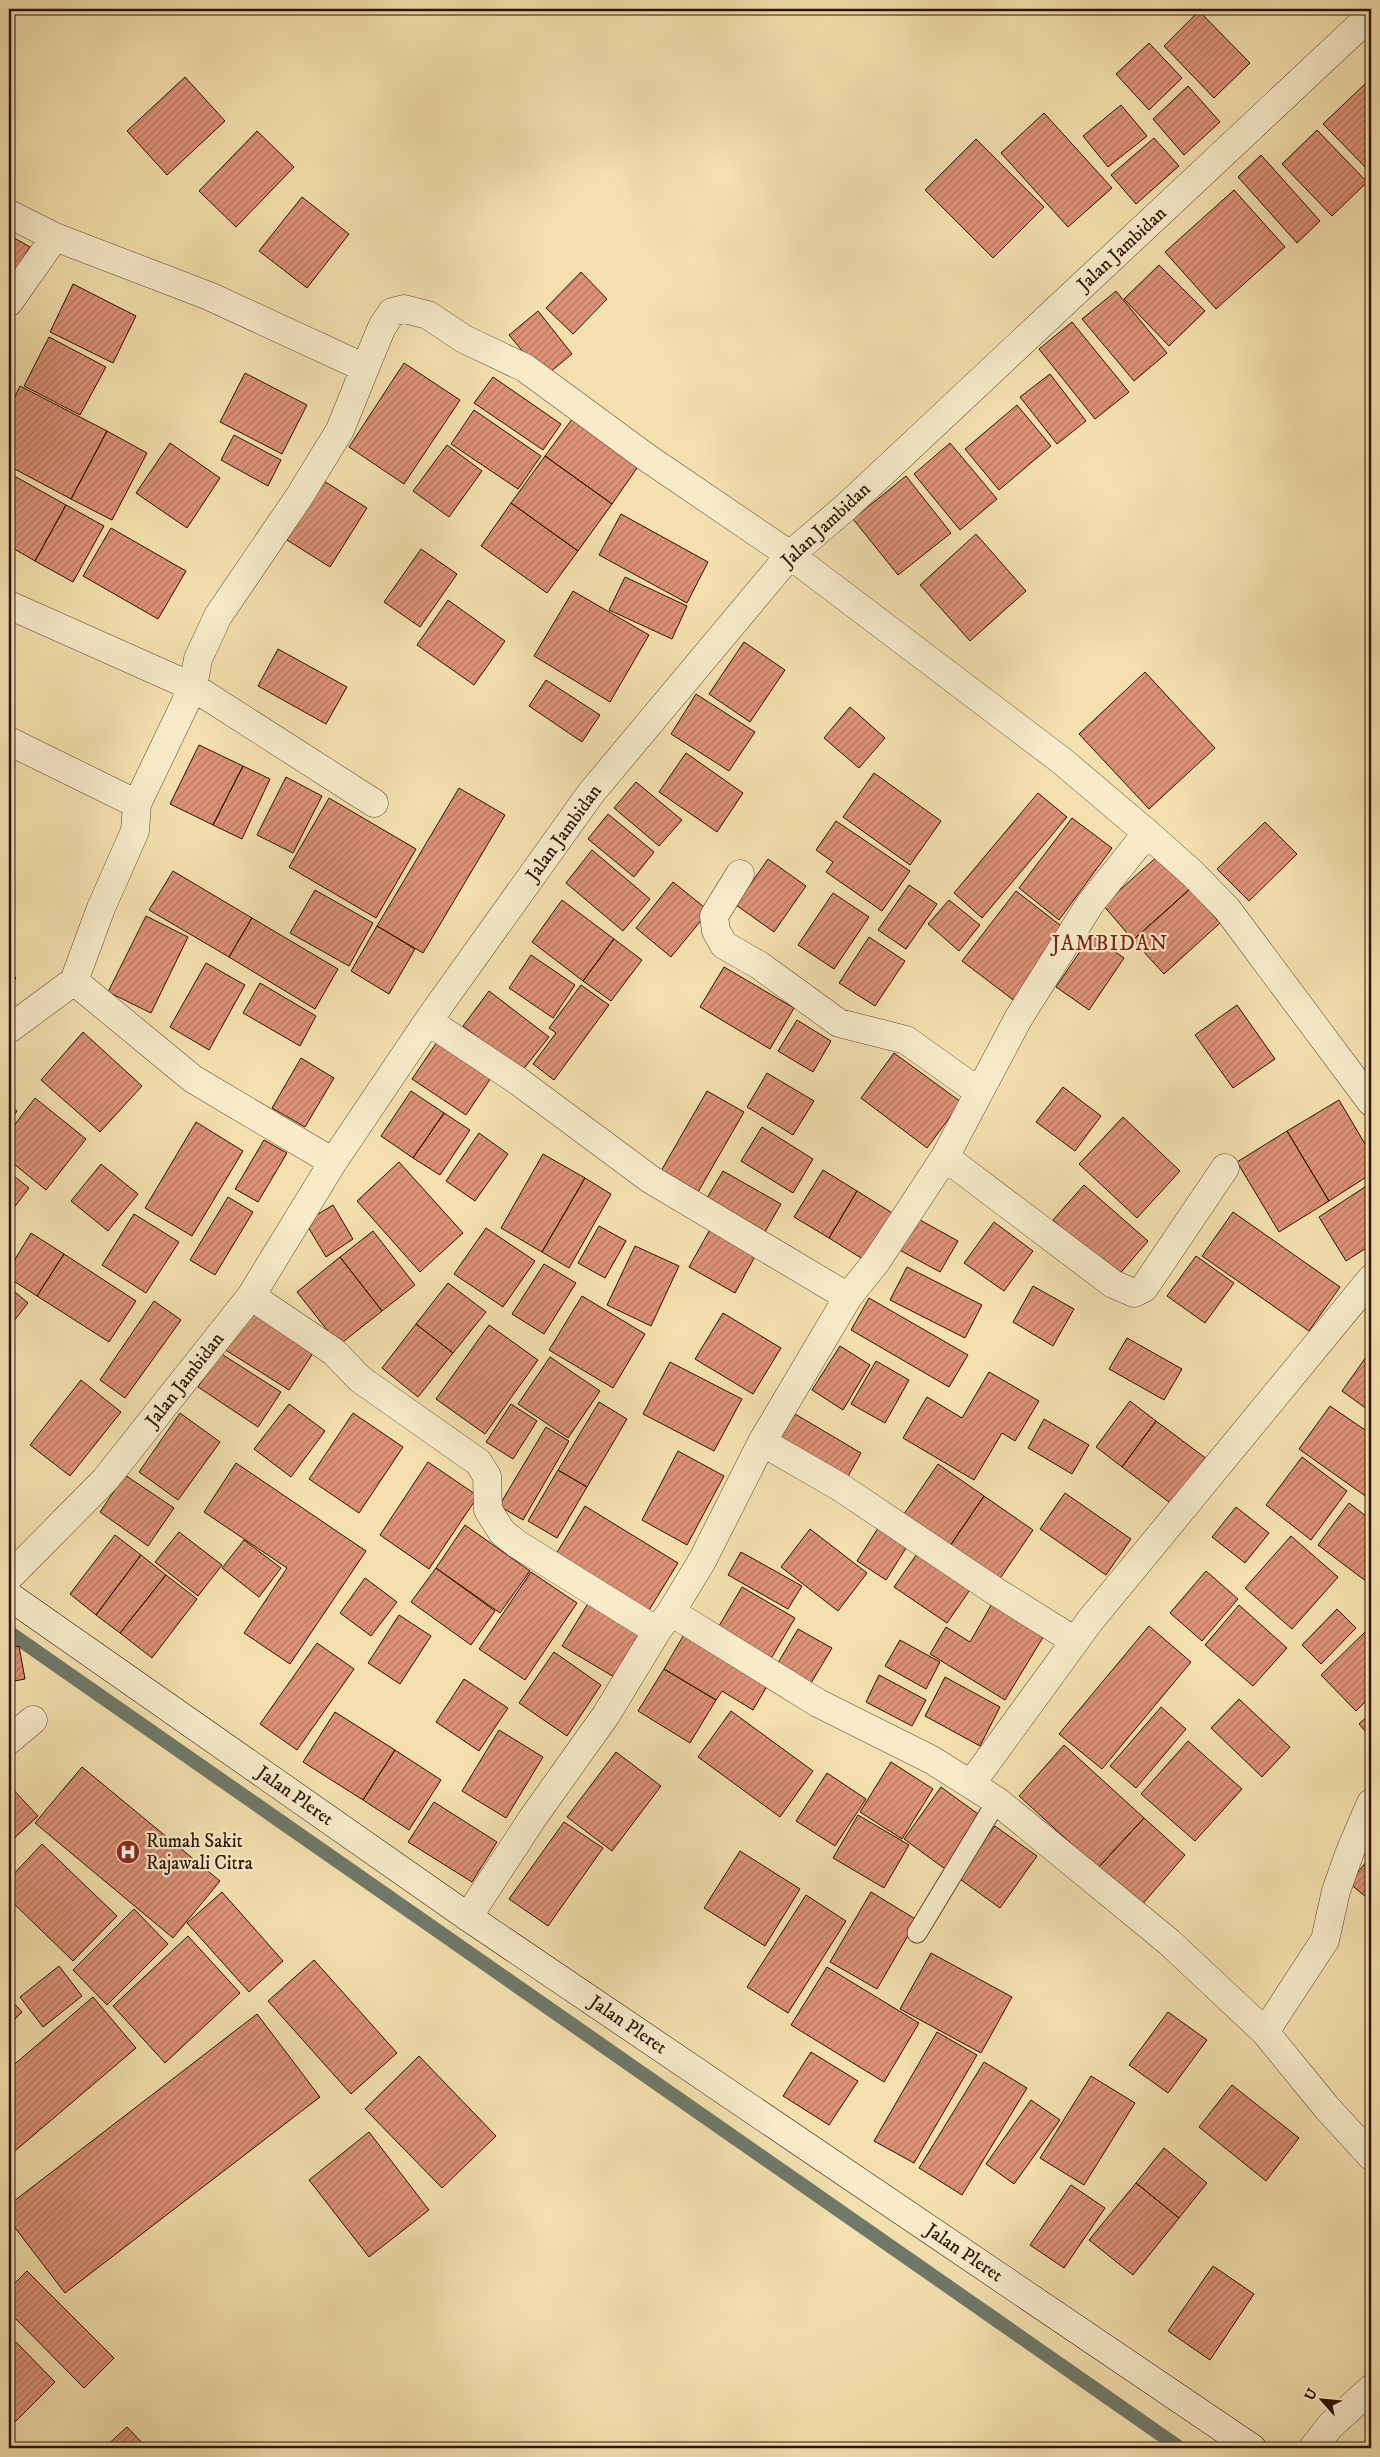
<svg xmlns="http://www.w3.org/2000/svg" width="1380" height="2457" viewBox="0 0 1380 2457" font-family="'IM FELL DW Pica',serif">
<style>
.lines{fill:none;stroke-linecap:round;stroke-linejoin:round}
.stream{stroke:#6f7969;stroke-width:14}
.building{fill:url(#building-hatch);stroke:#2d1202}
.lane-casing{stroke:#5e462d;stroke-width:21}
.street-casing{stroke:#5e462d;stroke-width:29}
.secondary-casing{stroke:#2d1202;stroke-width:29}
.lane{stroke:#f7ebca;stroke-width:19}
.street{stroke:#f7ebca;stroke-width:28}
.secondary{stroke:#f7ebca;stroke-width:28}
.labels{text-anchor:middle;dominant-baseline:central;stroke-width:4.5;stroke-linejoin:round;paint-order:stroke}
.street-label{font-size:19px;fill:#2d1202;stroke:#f7ebca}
.poi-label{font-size:19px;fill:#2d1202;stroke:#f7ebca;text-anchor:start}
.quarter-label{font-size:21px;letter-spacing:1px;fill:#7a1f14;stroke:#f7ebca}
</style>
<defs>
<pattern id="building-hatch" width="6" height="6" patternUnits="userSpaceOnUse" patternTransform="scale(1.25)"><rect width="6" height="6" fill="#dd9278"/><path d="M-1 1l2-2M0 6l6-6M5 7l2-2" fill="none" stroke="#b47660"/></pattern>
</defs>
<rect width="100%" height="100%" fill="#f3e0ae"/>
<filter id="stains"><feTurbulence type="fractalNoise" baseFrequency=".004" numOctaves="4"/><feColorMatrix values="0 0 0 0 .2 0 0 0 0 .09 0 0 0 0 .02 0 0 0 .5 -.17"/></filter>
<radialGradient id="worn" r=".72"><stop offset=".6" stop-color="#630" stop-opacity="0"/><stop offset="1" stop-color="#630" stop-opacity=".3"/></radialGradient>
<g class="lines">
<path class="stream" d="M13,1635L1180,2448"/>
</g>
<path class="building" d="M1199,11L1250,63L1214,98L1164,46Z
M1149,43L1182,78L1149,110L1116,74Z
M185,77L225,121L167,175L127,131Z
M1366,83L1371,89V173L1323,124Z
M1188,86L1220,122L1184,155L1153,119Z
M1121,105L1147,136L1108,167L1083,136Z
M1044,113L1112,188L1068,227L1001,153Z
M1317,130L1367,182L1332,216L1282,164Z
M257,131L294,167L236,227L199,191Z
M1154,138L1179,166L1136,204L1111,175Z
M976,139L1044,207L993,258L925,190Z
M1261,155L1320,221L1297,243L1238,177Z
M1234,190L1285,247L1216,309L1165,252Z
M302,197L349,234L307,288L259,251Z
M9,235L30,247L9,282Z
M1159,265L1205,311L1169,346L1124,299Z
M581,272L607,299L573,334L546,308Z
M73,284L136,316L113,363L50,332Z
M1116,291L1167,353L1134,381L1082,319Z
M538,311L572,354L544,377L509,335Z
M1072,322L1129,392L1095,419L1039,349Z
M49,337L106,367L80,415L24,386Z
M404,363L460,400L404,484L349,447Z
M245,373L307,405L282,454L220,422Z
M1050,374L1086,421L1057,444L1020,397Z
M493,377L561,424L543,450L474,403Z
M20,386L107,431L71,499L9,466V409Z
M1017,405L1051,446L999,490L965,449Z
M474,410L541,456L518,489L451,444Z
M578,411L644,458L612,504L545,456Z
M107,431L147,453L112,520L71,499Z
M234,435L281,460L268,486L221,460Z
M170,443L220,478L187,528L136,493Z
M950,443L997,499L960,530L914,474Z
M447,445L482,471L449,517L413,491Z
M545,456L612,504L578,551L511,503Z
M9,473L66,505L35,561L9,546Z
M906,476L951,533L898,575L853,519Z
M324,481L367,508L330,567L287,540Z
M511,503L578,551L547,593L481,546Z
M66,505L104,526L73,582L35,561Z
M621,514L708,562L687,603L599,555Z
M111,528L186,571L158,619L83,576Z
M976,534L1026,591L970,641L920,585Z
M421,549L457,574L420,627L384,602Z
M625,577L687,606L672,639L609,610Z
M573,591L649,635L610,702L534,656Z
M448,600L505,641L474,685L417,645Z
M744,642L785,670L750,722L709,694Z
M278,649L347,687L326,724L258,686Z
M1145,672L1215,748L1149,809L1079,734Z
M546,680L600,715L582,742L529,706Z
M696,694L755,732L729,771L671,734Z
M850,707L885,738L859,768L824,738Z
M199,745L243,766L213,825L170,804Z
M686,753L743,793L717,832L659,792Z
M243,766L270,779L242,839L213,825Z
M874,773L941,821L910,865L843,817Z
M286,777L322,796L293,853L257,835Z
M636,782L682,820L659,846L614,808Z
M459,788L505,815L423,953L377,926Z
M1038,793L1067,817L982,918L954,893Z
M329,798L416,849L376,918L289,867Z
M608,814L654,852L634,877L588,839Z
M1072,818L1112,848L1059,920L1019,888Z
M836,821L910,871L882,911L826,872L833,862L816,850Z
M1265,822L1297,854L1249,901L1217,869Z
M592,850L650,899L623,931L566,883Z
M1160,854L1190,889L1133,940L1103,905Z
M768,859L806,886L774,932L736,905Z
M173,871L252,918L229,957L149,910Z
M673,882L709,911L671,957L636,928Z
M909,885L937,904L906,949L878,930Z
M1190,889L1220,923L1164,974L1133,940Z
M315,890L373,923L349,966L290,933Z
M1016,891L1069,932L1016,1002L962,961Z
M833,893L869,917L834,969L798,945Z
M562,900L614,939L583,981L532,942Z
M949,900L980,925L959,951L928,924Z
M146,916L188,937L151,1013L108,992Z
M252,918L338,969L315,1009L229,957Z
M377,926L415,949L389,994L351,971Z
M1091,935L1124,958L1089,1010L1056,987Z
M869,937L905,961L875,1006L839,983Z
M614,939L642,960L611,1001L583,981Z
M531,955L575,985L553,1018L509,988Z
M206,963L245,985L209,1050L170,1027Z
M724,967L794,1008L770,1049L700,1007Z
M9,973L16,978L9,988Z
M260,983L316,1016L300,1046L243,1013Z
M581,985L609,1005L554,1080L533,1064L556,1033L549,1028Z
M489,991L549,1037L522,1071L463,1026Z
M1237,1005L1275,1059L1233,1088L1195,1035Z
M797,1020L831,1041L813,1072L778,1051Z
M83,1032L142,1086L100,1132L41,1080Z
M439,1039L493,1075L466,1115L412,1079Z
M894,1053L961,1102L927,1148L861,1098Z
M301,1058L334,1078L305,1127L272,1108Z
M767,1073L814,1101L793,1135L747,1107Z
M1063,1087L1101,1116L1075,1151L1036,1122Z
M411,1091L444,1113L413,1158L381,1136Z
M707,1091L744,1112L698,1192L661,1171Z
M35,1098L86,1139L46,1190L9,1160V1132Z
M1339,1100L1371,1154V1174L1329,1201L1287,1131Z
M9,1105L17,1111L9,1123Z
M444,1113L470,1130L440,1175L413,1158Z
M1123,1117L1180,1171L1137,1218L1079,1164Z
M196,1122L243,1151L192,1236L145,1208Z
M762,1127L813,1159L793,1193L741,1161Z
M1287,1131L1329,1201L1279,1232L1237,1162Z
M479,1133L508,1154L475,1201L446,1181Z
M264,1140L287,1153L258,1202L235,1189Z
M543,1154L585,1178L542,1252L501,1228Z
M399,1162L463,1233L420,1272L357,1201Z
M101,1164L138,1194L108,1231L71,1201Z
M823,1170L857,1191L829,1238L794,1217Z
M723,1171L781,1204L762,1237L704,1203Z
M9,1172L29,1188L9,1214Z
M585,1178L611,1194L569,1268L542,1252Z
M1371,1183V1245L1346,1261L1319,1217Z
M1084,1185L1148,1241L1117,1277L1053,1220Z
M857,1191L894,1214L866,1261L829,1238Z
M228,1197L253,1212L215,1275L190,1260Z
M333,1205L353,1239L326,1257L305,1222Z
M1233,1212L1340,1287L1309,1331L1202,1256Z
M134,1214L179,1242L146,1293L102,1265Z
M911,1215L958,1241L940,1272L894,1247Z
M994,1222L1033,1251L1004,1291L964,1263Z
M713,1224L759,1249L735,1293L689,1267Z
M599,1226L626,1241L605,1278L578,1263Z
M486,1228L535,1261L503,1307L454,1274Z
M373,1231L415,1285L382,1311L340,1257Z
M31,1233L64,1254L37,1296L9,1278V1269Z
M635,1246L679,1266L651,1326L607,1305Z
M64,1254L136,1301L109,1342L37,1296Z
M1196,1256L1234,1283L1205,1323L1167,1296Z
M340,1257L382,1311L339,1345L297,1292Z
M544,1264L576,1283L544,1334L512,1314Z
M907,1267L982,1305L965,1338L890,1300Z
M448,1283L486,1312L453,1353L416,1324Z
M1033,1286L1074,1309L1053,1346L1013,1322Z
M9,1287L28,1303L9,1327Z
M582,1296L645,1334L613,1388L549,1350Z
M869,1298L968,1355L949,1387L851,1330Z
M154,1301L181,1320L125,1398L100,1380Z
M254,1303L319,1344L289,1390L224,1349Z
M723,1313L781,1348L753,1394L695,1359Z
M416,1324L453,1353L418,1397L382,1368Z
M489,1325L538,1360L485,1434L436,1399Z
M1127,1338L1182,1369L1164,1400L1109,1369Z
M840,1346L870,1365L843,1410L812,1390Z
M1371,1350V1412L1342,1391Z
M220,1353L281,1392L258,1427L198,1387Z
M550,1357L600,1391L568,1438L518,1404Z
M876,1361L909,1380L885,1423L851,1404Z
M670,1362L742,1399L714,1451L643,1414Z
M989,1372L1039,1401L1015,1441L1002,1433L974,1480L903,1438L927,1397L962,1418Z
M81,1380L121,1412L70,1476L30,1445Z
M9,1392L15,1397L9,1406Z
M1130,1401L1156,1421L1122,1467L1096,1447Z
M599,1402L627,1419L587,1487L558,1470Z
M289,1404L325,1431L291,1477L254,1449Z
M511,1404L537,1421L513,1459L486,1442Z
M1330,1406L1371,1434V1500L1299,1449Z
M180,1413L220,1442L178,1500L139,1472Z
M353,1413L403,1447L359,1513L309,1479Z
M795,1414L861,1453L847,1478L780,1439Z
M1044,1419L1089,1445L1072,1474L1028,1448Z
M1156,1421L1211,1462L1177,1508L1122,1467Z
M546,1427L569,1441L523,1520L499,1506Z
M678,1451L724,1476L687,1545L642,1520Z
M1302,1457L1347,1491L1311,1540L1266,1505Z
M428,1462L478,1496L429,1569L380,1535Z
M236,1463L366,1551L290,1664L244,1633L287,1568L204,1512Z
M938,1464L984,1496L950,1546L904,1514Z
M558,1470L587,1487L557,1538L528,1521Z
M125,1475L174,1508L148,1546L100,1512Z
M1065,1493L1131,1539L1106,1575L1040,1529Z
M984,1496L1033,1530L999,1580L950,1546Z
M1349,1503L1371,1520V1585L1318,1545Z
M585,1506L678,1563L646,1615L553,1559Z
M1236,1507L1269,1533L1245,1563L1212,1537Z
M882,1522L911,1540L886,1580L857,1561Z
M465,1525L530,1571L500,1613L436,1568Z
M810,1529L867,1573L838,1611L781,1567Z
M179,1532L222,1565L198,1596L155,1562Z
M115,1535L141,1555L96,1615L70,1594Z
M1291,1536L1338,1577L1292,1629L1245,1588Z
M244,1540L281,1568L259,1597L222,1568Z
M921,1548L974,1584L947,1623L894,1587Z
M741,1552L802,1586L788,1609L728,1575Z
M141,1555L166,1575L120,1633L96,1615Z
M436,1568L495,1611L471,1645L411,1602Z
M1206,1571L1238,1599L1202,1641L1170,1613Z
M531,1572L577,1603L525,1680L479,1649Z
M166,1575L197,1599L152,1658L120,1633Z
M365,1578L397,1602L371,1636L340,1613Z
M742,1587L795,1618L769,1662L716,1631Z
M592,1597L643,1627L614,1677L562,1646Z
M993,1602L1045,1634L1005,1700L930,1654L946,1627L970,1642Z
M1239,1605L1287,1648L1253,1686L1205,1645Z
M1337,1609L1356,1628L1321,1664L1302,1645Z
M399,1615L431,1636L400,1684L368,1663Z
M1149,1626L1191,1662L1102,1769L1059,1734Z
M798,1629L832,1648L808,1688L775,1668Z
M1367,1630L1371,1634V1696L1356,1711L1321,1675Z
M686,1631L770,1681L753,1710L722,1691L716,1700L664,1669Z
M900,1640L940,1662L926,1689L885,1666Z
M317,1643L354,1669L297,1750L260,1724Z
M19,1646L25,1679L9,1682V1648Z
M554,1652L601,1685L567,1736L519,1703Z
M664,1669L716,1700L690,1743L638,1711Z
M879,1675L926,1700L912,1726L866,1702Z
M945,1677L1000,1707L980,1746L925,1716Z
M464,1679L508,1708L479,1751L436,1722Z
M1239,1699L1290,1747L1262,1777L1211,1728Z
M1161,1707L1186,1729L1136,1788L1110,1766Z
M731,1711L813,1771L780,1817L698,1757Z
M335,1712L395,1750L363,1800L303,1762Z
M1371,1713V1738L1359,1724Z
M499,1730L543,1757L506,1818L462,1791Z
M1188,1741L1242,1789L1195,1841L1141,1794Z
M1064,1745L1144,1818L1098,1868L1019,1796Z
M395,1750L441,1780L409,1830L363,1800Z
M616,1752L661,1786L612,1851L567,1817Z
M891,1762L933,1789L902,1839L860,1812Z
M82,1767L220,1881L173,1938L35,1823Z
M827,1773L866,1799L835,1846L796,1821Z
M9,1785L38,1816L9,1843Z
M941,1787L978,1814L945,1869L904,1839Z
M434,1802L497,1842L472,1882L408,1842Z
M858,1815L909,1845L884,1888L833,1858Z
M1144,1818L1185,1855L1140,1907L1098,1868Z
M564,1822L603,1848L548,1926L509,1899Z
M995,1826L1037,1856L1000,1908L957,1877Z
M42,1844L117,1916L73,1961L9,1899V1879Z
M740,1851L800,1889L765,1946L704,1908Z
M1371,1856V1901L1349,1883Z
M222,1892L283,1961L249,1992L187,1923Z
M871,1892L917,1920L877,1989L830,1962Z
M806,1895L846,1921L788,2013L747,1987Z
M134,1909L168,1944L107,2005L73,1970Z
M188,1936L240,1993L165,2063L113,2006Z
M931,1953L1012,1997L981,2053L900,2009Z
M314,1960L397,2053L351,2094L268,2001Z
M59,1966L82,1996L43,2027L20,1997Z
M827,1967L919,2023L884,2082L791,2025Z
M93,1997L136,2048L9,2156V2069Z
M9,1998L22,2012L9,2025Z
M1168,2012L1207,2040L1168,2093L1129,2065Z
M257,2014L320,2097L65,2293L9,2220V2205Z
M937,2032L977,2055L914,2163L874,2141Z
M811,2052L858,2081L829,2125L783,2096Z
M419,2056L496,2136L442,2188L365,2109Z
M984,2062L1027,2088L962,2195L919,2168Z
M1091,2076L1135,2103L1084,2185L1040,2158Z
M1232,2085L1299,2138L1266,2181L1199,2127Z
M1031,2100L1060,2120L1014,2184L986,2164Z
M369,2132L429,2210L369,2257L309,2180Z
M1164,2148L1207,2183L1179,2218L1136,2183Z
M1136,2183L1179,2218L1133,2275L1089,2240Z
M1071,2185L1105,2208L1064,2268L1030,2245Z
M1213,2266L1254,2294L1210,2360L1168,2331Z
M27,2271L114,2358L84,2388L9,2312V2289Z
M16,2342L55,2382L10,2427L9,2349Z
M127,2427L147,2448H104Z"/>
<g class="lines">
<g class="lane-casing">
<path id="lane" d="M917,1933L997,1801"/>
</g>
<g class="street-casing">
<path id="street" d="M9,214L55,237
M9,302L55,237L209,296L365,368L382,327L392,312L404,309L428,315L464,339L525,368L646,457L790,555L1062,761L1147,833L1090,904L1018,1019L945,1157L876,1262L848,1297L762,1442L702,1561L671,1612L657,1631L606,1715L532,1819L468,1917
M9,605L193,687L374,803
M9,741L137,804
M1147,833L1192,873L1227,909L1371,1102
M740,874L714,916L716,931L724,945L759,965L839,1023L906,1040L979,1092
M74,981L193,1079L333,1162
M428,1021L518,1081L650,1179L848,1297
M9,1029L74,981L101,908L135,831L137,804L193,687L198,659L218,616L299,497L340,430L365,368
M945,1157L1113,1284L1134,1293L1144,1288L1225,1168
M251,1296L334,1352L360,1379L478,1462L487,1476L488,1510L502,1532L517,1544L657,1631
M762,1442L840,1487L995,1591L1075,1641
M9,1577L105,1480L251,1296L333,1162L428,1021L591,793L790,555L846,507L1371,15
M671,1612L818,1703L932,1760L997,1801L1169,1942L1265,2032L1327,2108L1371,2156
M9,1740L33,1720
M971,1784L1089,1622L1371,1279
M1265,2032L1325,1940L1336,1891L1351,1849L1371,1803
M1313,2448L1330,2426L1371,2389"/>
</g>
<g class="secondary-casing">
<path id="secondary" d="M9,1596L468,1917L1252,2448"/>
</g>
<use href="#lane" class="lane"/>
<use href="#street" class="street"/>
<use href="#secondary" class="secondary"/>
</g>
<defs>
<g id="hospital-disc" transform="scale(1.25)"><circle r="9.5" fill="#8f2418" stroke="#f7ebca"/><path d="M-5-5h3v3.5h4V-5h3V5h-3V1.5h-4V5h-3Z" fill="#fff"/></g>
</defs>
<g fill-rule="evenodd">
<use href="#hospital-disc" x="128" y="1852"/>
</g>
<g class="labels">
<g class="street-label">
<text transform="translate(1122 249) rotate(-43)">Jalan Jambidan</text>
<text transform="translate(826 525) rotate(-43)">Jalan Jambidan</text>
<text transform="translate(564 833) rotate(-54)">Jalan Jambidan</text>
<text transform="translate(185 1380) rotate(-52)">Jalan Jambidan</text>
<text transform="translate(295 1796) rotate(35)">Jalan Pleret</text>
<text transform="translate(628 2025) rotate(34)">Jalan Pleret</text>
<text transform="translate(964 2253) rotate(34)">Jalan Pleret</text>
</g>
<g class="poi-label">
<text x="146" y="1841">Rumah Sakit<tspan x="146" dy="22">Rajawali Citra</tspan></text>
</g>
<g class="quarter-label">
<text x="1110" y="944">JAMBIDAN</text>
</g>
</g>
<rect width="1380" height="2457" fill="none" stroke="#f3e0ae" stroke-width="30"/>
<rect x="10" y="10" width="1360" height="2437" fill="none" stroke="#2d1202" stroke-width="2.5"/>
<rect x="15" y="15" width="1350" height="2427" fill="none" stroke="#2d1202"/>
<g transform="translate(1322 2400) rotate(297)" stroke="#f7ebca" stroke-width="4" paint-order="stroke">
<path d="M0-4L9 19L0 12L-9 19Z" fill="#2d1202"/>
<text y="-8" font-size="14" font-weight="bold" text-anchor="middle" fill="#2d1202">U</text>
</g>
<rect width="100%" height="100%" filter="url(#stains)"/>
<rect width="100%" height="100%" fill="url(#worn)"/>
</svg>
